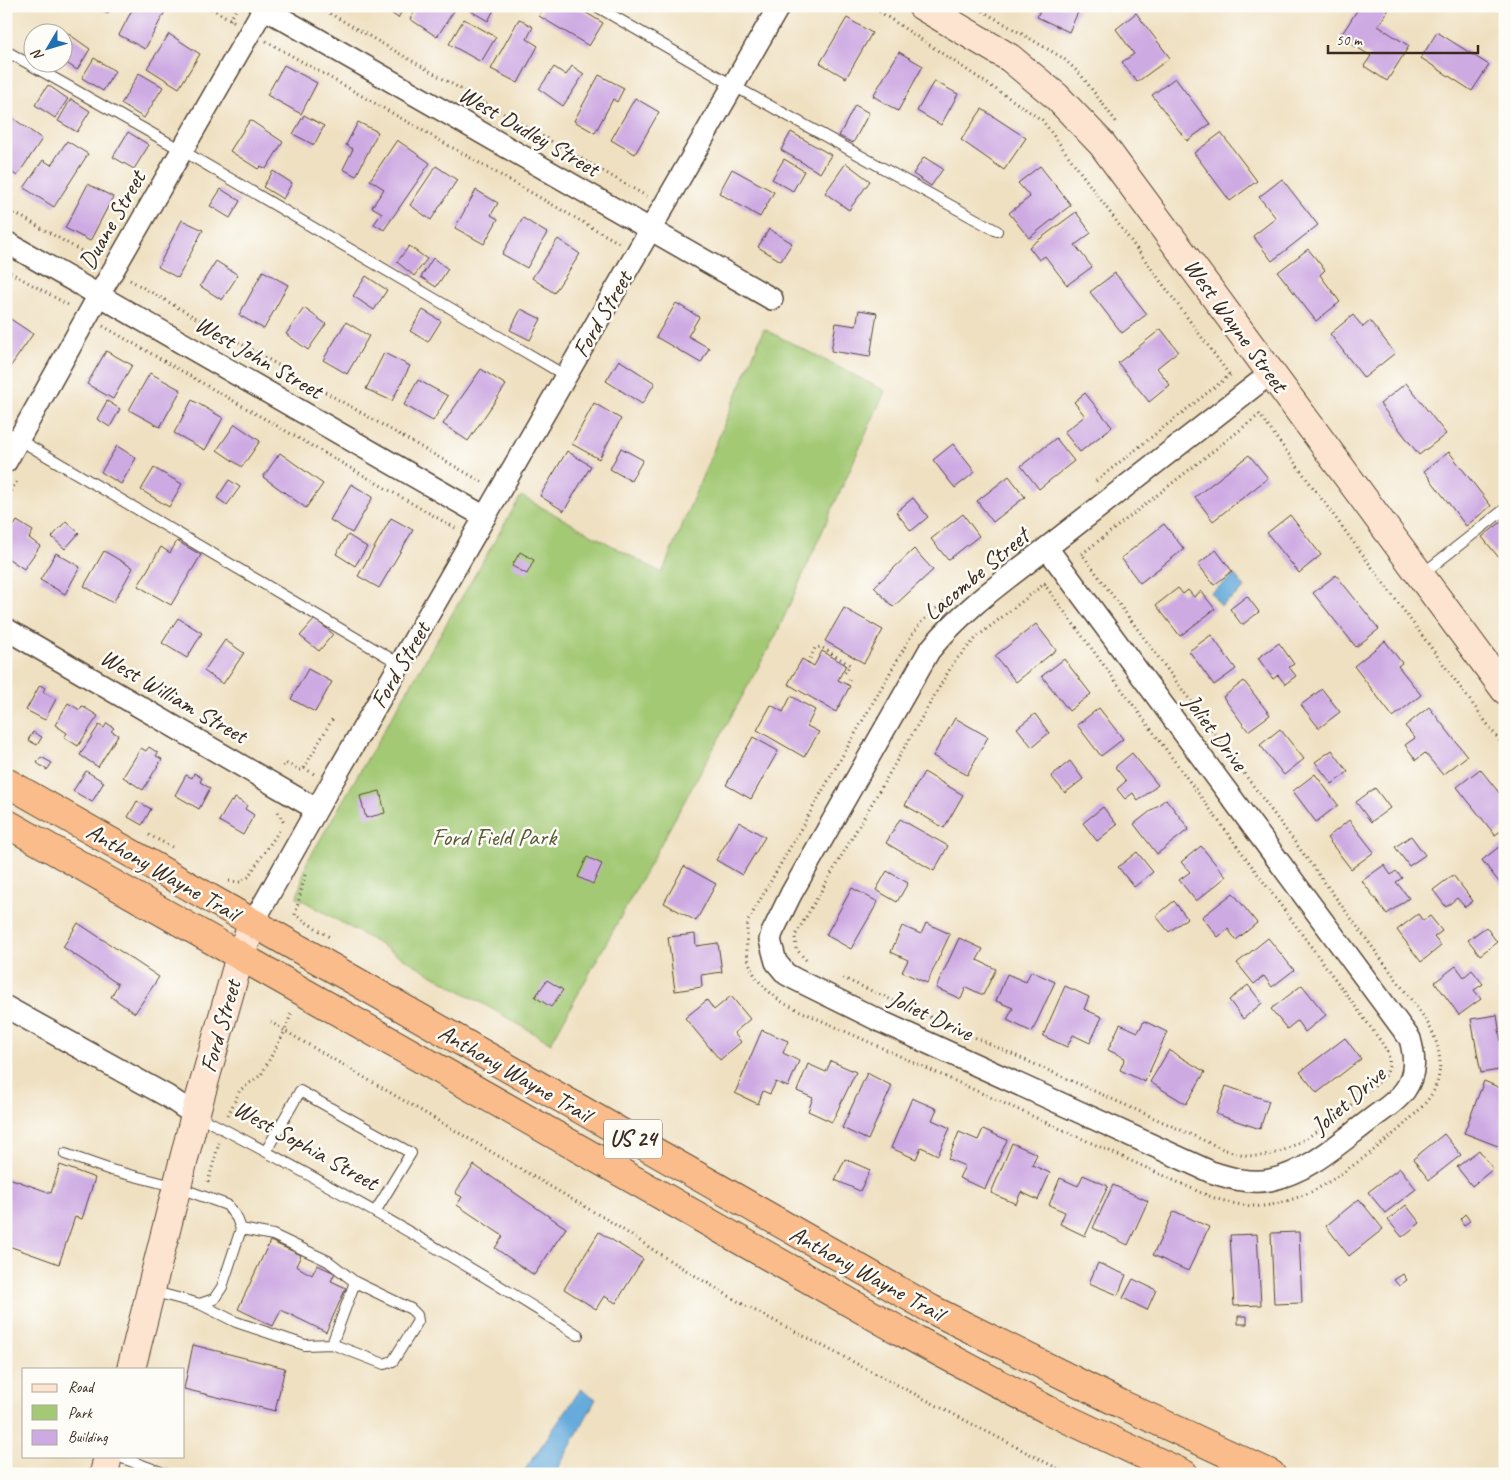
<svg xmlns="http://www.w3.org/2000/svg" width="1511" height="1480" viewBox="0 0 1511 1480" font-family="Caveat,sans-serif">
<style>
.green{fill:#a3c974;stroke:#6f7a49}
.water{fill:#66abdc;stroke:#506a7d}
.building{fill:#ceaae3}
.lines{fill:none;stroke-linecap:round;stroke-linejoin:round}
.lane-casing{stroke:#564536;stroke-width:12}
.street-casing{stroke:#564536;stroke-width:24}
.secondary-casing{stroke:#564536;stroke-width:30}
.highway-casing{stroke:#564536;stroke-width:30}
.path{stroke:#564536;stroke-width:3;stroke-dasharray:1 4;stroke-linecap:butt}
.lane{stroke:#fff;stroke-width:10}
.street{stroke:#fff;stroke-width:21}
.secondary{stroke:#fde4d0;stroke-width:28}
.highway{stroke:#f9bc8a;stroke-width:28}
.labels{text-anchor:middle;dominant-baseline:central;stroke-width:5;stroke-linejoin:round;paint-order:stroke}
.shield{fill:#fdfcf7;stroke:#75695f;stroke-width:1}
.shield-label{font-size:22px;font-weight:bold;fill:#3b2a1e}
.street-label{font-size:24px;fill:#3b2a1e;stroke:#fdfcf7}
.park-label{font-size:24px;fill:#5a5a38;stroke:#fdfcf7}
</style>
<rect width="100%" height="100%" fill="#fdfcf7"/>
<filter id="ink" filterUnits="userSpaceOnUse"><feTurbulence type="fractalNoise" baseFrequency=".02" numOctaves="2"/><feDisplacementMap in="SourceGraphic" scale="10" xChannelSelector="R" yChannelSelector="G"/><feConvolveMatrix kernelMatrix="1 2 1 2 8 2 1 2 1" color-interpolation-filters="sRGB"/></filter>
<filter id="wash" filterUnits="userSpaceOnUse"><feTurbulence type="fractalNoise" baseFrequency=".0096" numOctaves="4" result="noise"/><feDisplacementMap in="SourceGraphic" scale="20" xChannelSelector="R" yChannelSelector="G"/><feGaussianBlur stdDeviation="1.12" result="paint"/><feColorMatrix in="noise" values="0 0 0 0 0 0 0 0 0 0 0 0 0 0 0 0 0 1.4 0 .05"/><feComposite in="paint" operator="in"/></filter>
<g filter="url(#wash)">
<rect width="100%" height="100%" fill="#efe0c1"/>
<path class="green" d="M764,329L885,391L776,635L551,1043L297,897L307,862L521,496L662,573Z"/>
<path class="water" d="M1235,575L1245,588L1221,606L1211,593Z
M581,1389L596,1399L555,1474H522Z"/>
<g id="blocks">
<path class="building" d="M95,6H111L108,13Z
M134,6H168L145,49L119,35Z
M381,6H405L398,18Z
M418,6H457L437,37L410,19Z
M471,6H496L488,21L469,10Z
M544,6H575L603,23L589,46L539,16Z
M1042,6H1071L1079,10L1069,32L1037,17Z
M1360,6H1391L1378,26L1409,46L1387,81L1364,66L1371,56L1340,37Z
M1136,13L1170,58L1137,82L1122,62L1134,54L1116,29Z
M847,18L872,33L846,78L820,63Z
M464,19L496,37L481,62L449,44Z
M519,19L533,27L527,39L538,46L518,83L491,69Z
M60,28L90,49L77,70L62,60V32H57Z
M1437,32L1489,65L1472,91L1421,58Z
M169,34L200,54L179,88L147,68Z
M899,52L923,66L898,111L873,96Z
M94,58L115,71L103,91L82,78Z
M284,65L317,83L301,114L267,95Z
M572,66L584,74L563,106L539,89L554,67L566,75Z
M139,73L163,87L144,118L121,104Z
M599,75L624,88L617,102L613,99L595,133L574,121Z
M1175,78L1210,124L1187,141L1152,95Z
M934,81L958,94L941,125L917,111Z
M48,85L68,99L55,118L35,105Z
M635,98L659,112L635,154L611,140Z
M71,99L90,111L77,132L58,121Z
M1505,99V113L1499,109Z
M855,105L869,113L853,143L839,136Z
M982,109L1026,138L1004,170L961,140Z
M304,115L324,126L314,145L293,134Z
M10,116L42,139L17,176L6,168V122Z
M250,120L283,142L266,169L261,166L258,169L230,151Z
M358,122L378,132L356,176L343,169L353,149L346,145Z
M128,132L149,145L134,169L113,157Z
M791,132L831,155L820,173L781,150Z
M1221,133L1257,181L1230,201L1194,153Z
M397,140L430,163L384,230L374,224L382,213L372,207L384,189L370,180Z
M67,141L88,154L54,207L24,188L43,160L51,165Z
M924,157L943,169L931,186L913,174Z
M784,159L804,171L793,191L772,179Z
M846,163L870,181L849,210L825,193Z
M436,166L457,180L431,220L410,205Z
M1040,166L1071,205L1029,238L1009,213L1030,197L1018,183Z
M732,169L774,192L760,217L719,193Z
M273,171L292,183L283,199L263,187Z
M1282,179L1318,225L1272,261L1253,236L1276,218L1259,197Z
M88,184L113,197L90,241L65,228Z
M221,189L240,201L230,218L210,206Z
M476,190L498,203L491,215L498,219L484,244L455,228Z
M1076,212L1091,233L1075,245L1092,267L1067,285L1045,256L1039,260L1029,247Z
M523,218L547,233L527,268L502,254Z
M182,220L203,230L178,278L158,267Z
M769,229L792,243L781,261L758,247Z
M558,239L580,254L554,293L532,278Z
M409,246L427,259L414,276L397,262Z
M1308,249L1325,270L1320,275L1340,302L1316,321L1278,272Z
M433,258L448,269L436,287L421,277Z
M216,261L238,275L222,300L200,286Z
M263,271L288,285L264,329L239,315Z
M1115,273L1147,314L1122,333L1090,292Z
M366,276L387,290L374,310L353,296Z
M676,303L699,317L688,336L709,348L701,363L656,337Z
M304,308L326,324L308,350L286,334Z
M521,309L541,319L530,340L510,330Z
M423,310L441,321L428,342L410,331Z
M859,310L877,313L870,357L831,351L836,323L856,326Z
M1353,315L1363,327L1370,321L1395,353L1364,378L1330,334Z
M6,316L33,334L6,373Z
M346,322L369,336L347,374L323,360Z
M1161,329L1178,351L1157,368L1170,385L1149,402L1118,363Z
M106,351L132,365L113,399L87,384Z
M384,353L410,366L392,401L366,389Z
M619,360L655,383L642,404L606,381Z
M481,369L506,385L468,441L443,424Z
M150,373L181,390L160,427L129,410Z
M418,380L448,396L433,421L404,405Z
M1406,383L1446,434L1419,455L1380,404Z
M1085,393L1112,427L1080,452L1064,432L1085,416L1074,402Z
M192,400L223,418L205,450L174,433Z
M107,401L120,409L110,427L97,419Z
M594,403L621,419L599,459L572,444Z
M235,424L260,441L242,467L217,450Z
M1056,438L1074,461L1039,489L1021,466Z
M953,444L975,472L955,488L933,460Z
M117,446L136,458L121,484L101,472Z
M621,448L643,460L631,481L610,469Z
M567,451L591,466L564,511L540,496Z
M1449,452L1491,506L1466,526L1424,471Z
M280,453L323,484L306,508L263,477Z
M1249,455L1268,478L1213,521L1195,497Z
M154,468L182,484L169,507L141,490Z
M1009,476L1025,497L993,522L977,501Z
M229,480L240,487L227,505L217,498Z
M351,484L373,497L352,533L330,520Z
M913,498L928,517L911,531L896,512Z
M963,514L979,536L948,560L931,539Z
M1290,515L1321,555L1299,573L1267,533Z
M391,518L413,530L379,588L358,576Z
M1505,519V565L1482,537Z
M17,521L33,531L29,538L40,546L24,569L6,557V538Z
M66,521L79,533L65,549L52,537Z
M1164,524L1184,549L1140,583L1121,558Z
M348,535L367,547L355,566L336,554Z
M177,541L201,555L171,605L138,586L161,547L170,553Z
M914,549L933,570L893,607L874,587Z
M1216,550L1232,571L1214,585L1198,564Z
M104,551L133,568L113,603L84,586Z
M520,552L534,560L527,574L512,566Z
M56,553L80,567L65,594L40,580Z
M1336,575L1379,629L1356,647L1313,593Z
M1178,588L1183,594L1188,590L1194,597L1201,591L1215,609L1180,636L1156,605Z
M1247,596L1259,612L1242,625L1230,609Z
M844,608L883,630L864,663L825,641Z
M178,618L202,633L187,658L162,643Z
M315,619L333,634L319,651L300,636Z
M1036,624L1056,650L1016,682L995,656Z
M1211,635L1236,669L1214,685L1189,651Z
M225,640L244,653L223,684L204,671Z
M1385,641L1402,663L1398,666L1421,695L1393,717L1354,666Z
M1279,643L1294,664L1289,667L1296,676L1285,684L1278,675L1273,679L1258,658Z
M822,651L846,665L838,680L850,686L836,712L788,684L802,659L814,666Z
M1064,659L1091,694L1069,711L1042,676Z
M308,669L332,682L315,712L291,699Z
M1244,681L1270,715L1248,731L1223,697Z
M40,685L45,688L43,692L56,699L45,720L26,710Z
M1322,689L1340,712L1319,728L1301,705Z
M791,696L815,710L807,726L819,732L804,757L757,730L771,705L783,712Z
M68,703L80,710L82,706L98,716L78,746L64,737L67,733L55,725Z
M1429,707L1467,756L1443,775L1425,753L1416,760L1405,745L1415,738L1405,726Z
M1099,708L1123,739L1101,756L1077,725Z
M1035,714L1049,733L1032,747L1017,728Z
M955,718L988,737L967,775L933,756Z
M107,723L114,728L111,731L118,735L98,767L80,755L99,725L104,728Z
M1280,729L1304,759L1284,775L1260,745Z
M33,732L42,737L37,745L28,740Z
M753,737L778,751L751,799L726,785Z
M149,747L158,753L156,756L162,759L143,790L123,777L141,748L146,751Z
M1332,750L1348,772L1332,784L1315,762Z
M1132,753L1158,785L1138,801L1133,793L1125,799L1117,789L1126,781L1115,767Z
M41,757L52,763L47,770L37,763Z
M1070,761L1083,779L1065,793L1051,776Z
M1480,769L1505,800V828L1495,835L1457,787Z
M86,771L104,782L92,802L73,791Z
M924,772L963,795L944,828L905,805Z
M194,773L202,778L200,782L210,788L199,809L175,795L186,775L192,778Z
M1315,774L1338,805L1316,822L1293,791Z
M1375,788L1390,808L1371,822L1356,802Z
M380,791L385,813L366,818L360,796Z
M235,798L247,805L245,809L254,815L243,835L219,821L231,801L233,802Z
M1166,799L1189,829L1157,854L1134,824Z
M137,801L151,809L142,825L128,817Z
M1103,807L1117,825L1097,841L1083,823Z
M900,819L948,846L934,871L886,843Z
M1349,820L1374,852L1351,869L1327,838Z
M739,822L765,837L742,875L716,860Z
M1411,836L1425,855L1409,866L1395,847Z
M1503,844L1505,846V890L1482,860Z
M1201,846L1226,877L1196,901L1179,880L1190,872L1181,862Z
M1137,852L1153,872L1134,887L1118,867Z
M587,857L602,864L593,884L578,877Z
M1384,865L1391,875L1396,871L1402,878L1396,882L1409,898L1387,914L1362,881Z
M684,866L716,884L696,921L664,903Z
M887,871L908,883L897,902L876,890Z
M1453,875L1473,901L1465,907L1457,898L1446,907L1433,890Z
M852,888L878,902L851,949L826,935Z
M1233,893L1257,923L1236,940L1228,929L1218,937L1202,917Z
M1174,901L1187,918L1169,932L1156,916Z
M1418,914L1423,921L1430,916L1442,931L1434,937L1441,946L1421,962L1397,930Z
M78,923L159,977L135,1013L111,997L118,984L63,947Z
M926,923L950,934L927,983L902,972L908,960L891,952L902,926L921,934Z
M1486,927L1497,942L1480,955L1468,940Z
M695,934L696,946L718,943L722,972L701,975L702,987L675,991L668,937Z
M959,938L983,949L977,960L996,969L983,995L966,987L961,999L936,988Z
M1268,938L1294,970L1272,987L1264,976L1254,984L1237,963Z
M1456,966L1464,977L1472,970L1483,984L1474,990L1481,999L1459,1015L1435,982Z
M1031,971L1055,982L1032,1032L1007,1020L1013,1008L996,1001L1007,974L1026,982Z
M547,980L563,990L551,1007L535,997Z
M1248,985L1262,1003L1243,1019L1229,1000Z
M1302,985L1326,1015L1305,1032L1297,1021L1287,1029L1271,1009Z
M1065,986L1089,997L1084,1009L1102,1017L1090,1043L1073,1035L1067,1047L1043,1036Z
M731,996L750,1019L734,1033L741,1042L720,1060L685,1018L707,1000L714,1010Z
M1497,1015L1505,1069L1481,1073L1471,1019Z
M1144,1021L1167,1032L1145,1082L1120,1070L1125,1058L1108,1050L1120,1024L1138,1032Z
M762,1030L788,1041L783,1053L799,1061L788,1087L776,1082L770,1094L763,1091L758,1104L735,1093Z
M1345,1038L1361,1059L1317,1093L1300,1072Z
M1169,1050L1205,1072L1186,1104L1150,1082Z
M831,1061L856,1072L832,1122L808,1111L813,1098L797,1091L808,1064L826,1072Z
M867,1073L892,1086L868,1140L842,1128Z
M1484,1081L1505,1090V1143L1503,1148L1464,1133Z
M1226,1086L1269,1101L1260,1129L1216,1114Z
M912,1098L937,1109L932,1120L950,1128L938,1155L921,1147L916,1159L891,1148Z
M983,1129L1007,1140L985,1189L959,1178L965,1166L948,1159L959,1132L978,1140Z
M1444,1134L1461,1155L1429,1180L1413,1159Z
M1012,1143L1037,1154L1032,1165L1050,1173L1038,1200L1021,1192L1016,1204L991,1193Z
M1479,1150L1493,1169L1472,1186L1457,1167Z
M845,1159L870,1170L860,1191L835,1180Z
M60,1165L95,1178L82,1219L75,1217L59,1264L6,1245V1177L51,1193Z
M474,1165L566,1228L534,1275L495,1248L503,1236L457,1205L462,1197L455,1193Z
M1400,1168L1416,1189L1385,1213L1368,1192Z
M1083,1175L1108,1186L1085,1236L1060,1224L1065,1212L1049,1205L1060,1178L1078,1186Z
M1113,1185L1148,1201L1128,1245L1093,1228Z
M1359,1199L1383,1229L1349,1256L1326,1226Z
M1406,1205L1420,1223L1402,1237L1388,1220Z
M1174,1211L1209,1227L1188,1271L1153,1255Z
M1465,1214L1470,1221L1464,1225L1460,1219Z
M599,1232L643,1259L616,1303L604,1296L596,1309L564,1289Z
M1299,1232L1302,1303L1274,1304L1271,1233Z
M1257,1234L1261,1305L1234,1306L1230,1235Z
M270,1241L301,1255L296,1266L312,1275L317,1265L335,1273L331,1281L346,1288L326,1332L281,1310L273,1326L238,1309Z
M1098,1263L1126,1275L1118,1295L1089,1283Z
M1403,1274L1407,1280L1399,1286L1394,1280Z
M1133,1279L1156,1290L1147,1310L1123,1298Z
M1238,1316H1247V1324H1238Z
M193,1345L285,1368L275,1411L184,1389Z"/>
</g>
</g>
<g filter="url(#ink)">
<use href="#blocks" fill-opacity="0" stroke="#564536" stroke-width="1"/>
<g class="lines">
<g class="lane-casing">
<path id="lane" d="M596,6L734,86L997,231
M6,51L183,151L566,376
M6,432L400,664
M1421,575L1505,509
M196,1115C327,1182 454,1256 578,1335
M266,1151L300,1091L411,1153L375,1212
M65,1154L111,1170L177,1187L227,1205L237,1218L241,1229L222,1287L214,1299L200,1304L151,1291
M200,1304L236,1322L305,1345L332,1344L355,1282L328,1261L273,1235L241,1229
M332,1344L384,1364L393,1361L418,1321L417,1315L411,1309L355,1282
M117,1456L166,1474"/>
</g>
<g class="street-casing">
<path id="street" d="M260,6L772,299
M6,242L485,517
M6,462L99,295L265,6
M1047,548L1410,1039C1415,1057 1416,1074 1405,1090C1397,1102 1381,1111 1370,1120C1339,1143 1309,1172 1270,1180C1249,1184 1230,1178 1211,1172L882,1022L795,979L786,974L776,962L770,940L772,933L791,894L929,651C964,607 1014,574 1058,539C1129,484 1200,429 1271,373
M6,629L316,809
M253,923L331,784L779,6
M6,1007L167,1096L195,1115"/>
</g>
<g class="secondary-casing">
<path id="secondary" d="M922,6L1010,58L1056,96L1102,144L1505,690
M131,1369L195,1115L240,956L253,923
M104,1474L108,1456"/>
</g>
<g class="highway-casing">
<path id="highway" d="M6,782L931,1309L1121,1404L1271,1474
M6,823L900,1331L1048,1410L1184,1474"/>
</g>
<path class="path" d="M207,6L235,22
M317,6L648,197
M871,6L1042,120L1231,377
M974,6L1063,58L1081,75L1117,123
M230,20L238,6
M266,41L621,244
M6,208L97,260
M6,270L70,306
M130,280L482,482
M103,326L455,528
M1259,414L1505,748
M1096,481L1230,375
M6,500L18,479
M1082,554L1259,415
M967,582L921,622L911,636L748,921C743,962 750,980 785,1004L1204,1194C1224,1202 1249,1209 1271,1205C1284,1202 1298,1198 1311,1192C1340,1178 1423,1117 1435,1088C1446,1062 1437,1035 1421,1013L1082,554
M808,663L815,648L821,647L850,665L844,674
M847,685L851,678
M283,766L285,763L300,770L304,768L314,774
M304,768L333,718
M278,812L284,823
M149,835L172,847
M305,875L295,915L331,938
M229,881L240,882L248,877L281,828
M806,960L796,949L795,936L954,662L978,636L1048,581
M843,978L1223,1149C1238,1154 1253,1158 1268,1155C1305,1148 1354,1101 1384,1078C1395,1061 1387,1050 1377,1036L1044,584
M291,1014L285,1031L611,1222L664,1257L744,1305L1068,1474
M228,1115L240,1090L261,1075L285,1031L271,1022
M208,1182L219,1143"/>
<use href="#lane" class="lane"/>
<use href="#street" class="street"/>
<use href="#secondary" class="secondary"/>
<use href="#highway" class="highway"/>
</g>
</g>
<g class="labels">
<rect class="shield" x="604" y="1119.5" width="58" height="39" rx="4"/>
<g class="shield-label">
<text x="633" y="1139">US 24</text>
</g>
<g class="street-label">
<text transform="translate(529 131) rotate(30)">West Dudley Street</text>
<text transform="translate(112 220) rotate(-60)">Duane Street</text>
<text transform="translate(602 314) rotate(-60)">Ford Street</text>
<text transform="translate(1236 325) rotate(54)">West Wayne Street</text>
<text transform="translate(259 357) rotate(30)">West John Street</text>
<text transform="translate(976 574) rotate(-40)">Lacombe Street</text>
<text transform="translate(400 665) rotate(-60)">Ford Street</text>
<text transform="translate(174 696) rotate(30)">West William Street</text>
<text transform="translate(1216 732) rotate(53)">Joliet Drive</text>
<text transform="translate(163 872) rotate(30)">Anthony Wayne Trail</text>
<text transform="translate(931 1015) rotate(25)">Joliet Drive</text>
<text transform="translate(220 1026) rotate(-74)">Ford Street</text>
<text transform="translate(515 1073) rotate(30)">Anthony Wayne Trail</text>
<text transform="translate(1348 1100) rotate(-41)">Joliet Drive</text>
<text transform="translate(306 1145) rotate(29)">West Sophia Street</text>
<text transform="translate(867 1273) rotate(29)">Anthony Wayne Trail</text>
</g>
<g class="park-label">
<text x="494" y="837">Ford Field Park</text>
</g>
</g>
<rect width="1511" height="1480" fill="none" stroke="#fdfcf7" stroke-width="25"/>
<rect x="22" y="1368" width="162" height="90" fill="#fdfcf7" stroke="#afa8a0"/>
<rect x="32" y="1384" width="25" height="8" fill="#fde4d0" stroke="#afa8a0"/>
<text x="68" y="1392" font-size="15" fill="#3b2a1e">Road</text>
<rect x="32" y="1405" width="25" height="15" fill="#a3c974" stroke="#afa8a0"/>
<text x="68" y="1418" font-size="15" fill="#3b2a1e">Park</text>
<rect x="32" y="1430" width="25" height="15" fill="#ceaae3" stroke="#afa8a0"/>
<text x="68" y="1442" font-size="15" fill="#3b2a1e">Building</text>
<g transform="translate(48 48) rotate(232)"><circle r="24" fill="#fdfcf7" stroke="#afa8a0"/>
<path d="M0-4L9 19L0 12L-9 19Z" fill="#1f6fb2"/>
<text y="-8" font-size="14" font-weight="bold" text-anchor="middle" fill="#3b2a1e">N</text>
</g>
<path d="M1328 45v8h150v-8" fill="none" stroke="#3b2a1e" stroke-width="2.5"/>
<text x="1336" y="45" font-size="15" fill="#3b2a1e" stroke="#fdfcf7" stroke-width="4" paint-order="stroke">50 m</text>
</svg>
